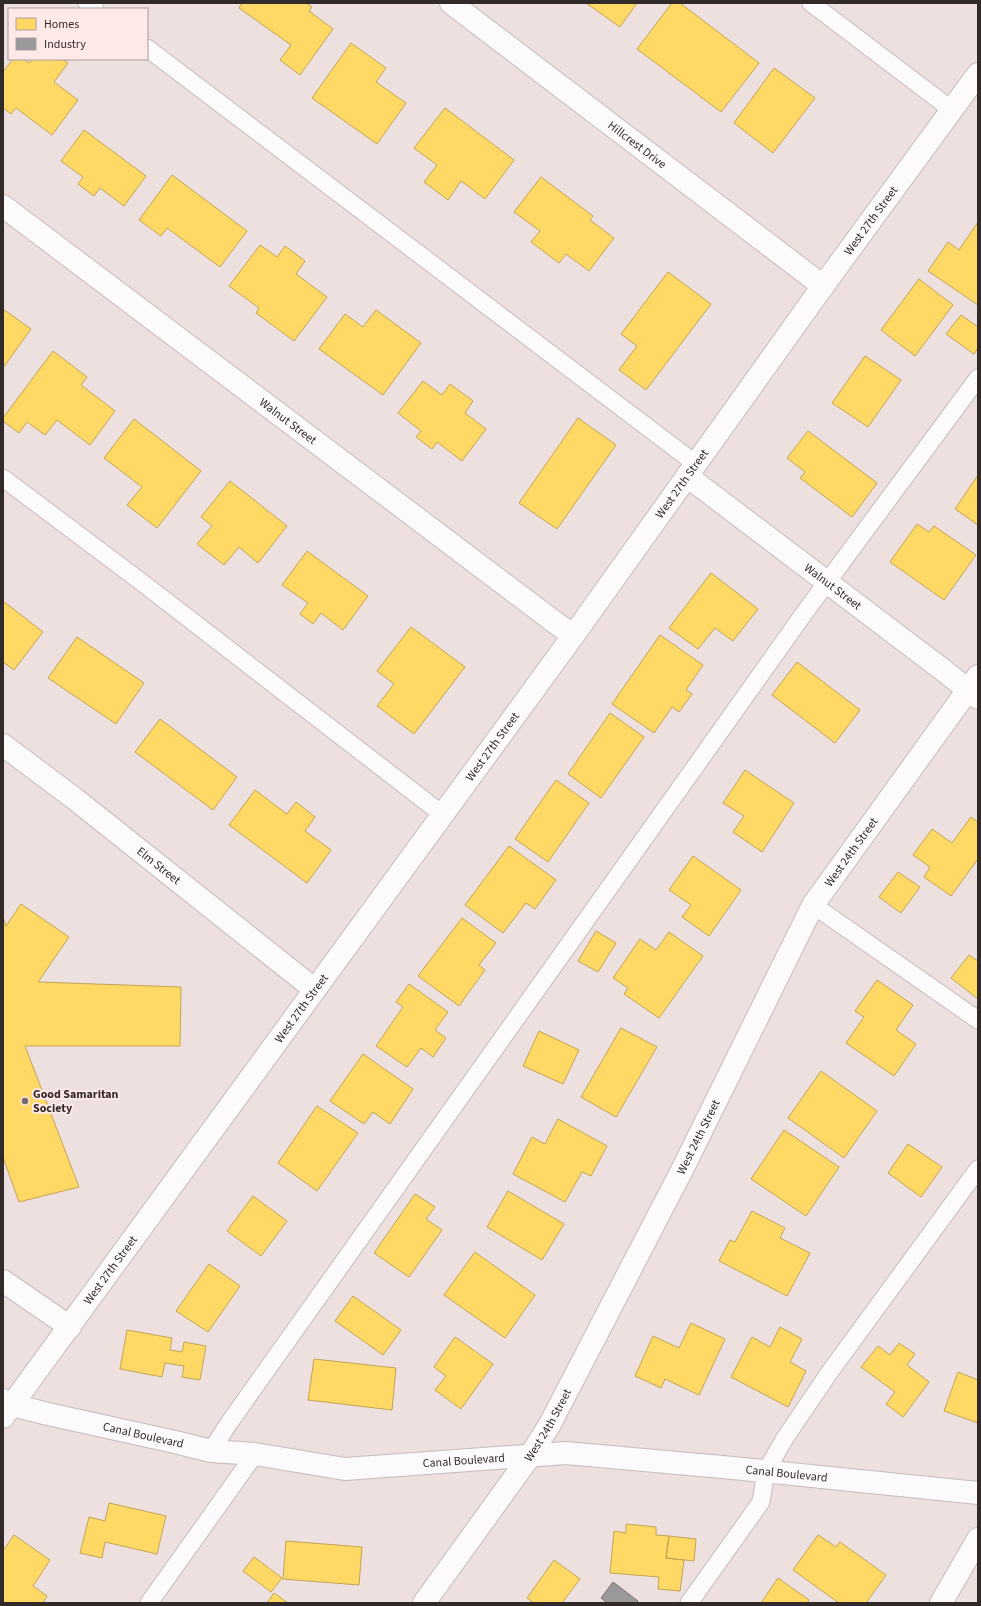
<svg xmlns="http://www.w3.org/2000/svg" width="981" height="1606" viewBox="0 0 981 1606" font-family="'Source Sans 3',sans-serif">
<style>
.homes{fill:#ffd966;stroke:#c2a454}
.industry{fill:#999;stroke:#7a7877}
.lines{fill:none;stroke-linecap:round;stroke-linejoin:round}
.lane-casing{stroke:#c6bcbb;stroke-width:19}
.street-casing{stroke:#c6bcbb;stroke-width:24}
.secondary-casing{stroke:#c6bcbb;stroke-width:24}
.lane{stroke:#fcfafa;stroke-width:17}
.street{stroke:#fcfafa;stroke-width:22}
.secondary{stroke:#fcfafa;stroke-width:22}
.poi-dot{fill:#736a69;stroke:#fdeae8;stroke-width:1.5}
.labels{text-anchor:middle;dominant-baseline:central;stroke-width:4;stroke-linejoin:round;paint-order:stroke}
.street-label{font-size:12px;fill:#322a29;stroke:#fdeae8}
.poi-label{font-size:12px;font-weight:bold;fill:#322a29;stroke:#fdeae8;text-anchor:start}
</style>
<rect width="100%" height="100%" fill="#ede0df"/>
<path class="homes" d="M242,3H306L312,7L309,11L333,29L300,75L280,60L291,45L239,8Z
M586,3H637L620,27Z
M672,3H680L759,63L721,112L637,49Z
M351,43L386,68L376,82L406,103L377,144L312,98Z
M13,59H23L29,63L32,59H62L68,63L54,82L78,100L52,135L16,108L11,114L3,108V72Z
M774,68L815,98L773,153L734,123Z
M445,108L514,160L485,199L461,181L448,200L424,182L437,165L414,148Z
M84,130L146,176L124,206L100,188L94,196L78,184L83,177L61,161Z
M172,175L247,231L220,267L167,228L161,236L139,220Z
M541,177L593,216L590,220L614,238L589,271L566,254L559,263L531,242L540,231L514,212Z
M978,222V305L928,271L948,242L959,250Z
M260,245L277,257L285,246L305,261L296,274L327,297L294,341L256,313L259,308L229,286Z
M668,272L711,304L646,390L619,370L637,346L621,334Z
M919,279L953,305L915,356L881,330Z
M3,309L31,329L3,368Z
M376,310L421,343L383,395L319,349L345,314L363,327Z
M961,315L978,327V348L974,354L946,334Z
M53,351L87,377L81,385L115,411L90,445L57,420L45,435L27,422L19,433L3,421V418Z
M865,356L901,380L868,427L832,403Z
M423,381L442,395L450,384L473,401L465,413L486,429L462,461L437,442L432,449L416,437L421,431L398,413Z
M578,418L616,445L557,529L519,503Z
M134,419L201,471L157,528L127,505L142,487L104,458Z
M808,431L877,483L852,517L800,478L805,472L787,458Z
M978,475V525L955,509Z
M230,481L287,526L258,563L239,547L224,565L197,544L212,526L201,517Z
M917,524L929,532L934,526L976,555L944,600L890,562Z
M307,551L368,596L343,630L321,613L313,624L300,614L308,603L282,585Z
M711,573L758,609L733,641L715,628L698,649L669,628Z
M3,601L43,632L14,670L3,662Z
M411,627L465,667L414,734L377,706L394,684L377,671Z
M660,635L703,665L686,690L692,694L679,712L672,707L654,733L612,704Z
M77,637L144,683L116,724L48,678Z
M797,662L860,710L835,743L772,695Z
M610,713L644,737L601,798L568,774Z
M160,719L237,777L213,810L135,752Z
M745,770L794,803L762,852L733,832L744,816L723,803Z
M556,780L589,803L548,862L515,839Z
M255,790L287,814L296,802L315,817L305,831L331,850L307,883L229,825Z
M971,817L978,822V859L951,896L924,877L930,867L913,855L932,829L952,843Z
M509,846L556,880L535,909L526,903L503,933L465,905Z
M693,856L741,890L709,936L682,917L691,905L669,890Z
M898,872L920,887L901,913L879,897Z
M21,904L69,937L38,982L181,987L180,1046H25L79,1187L19,1202L3,1157V917L6,926Z
M462,918L496,943L479,965L485,970L459,1006L418,976Z
M596,931L616,943L598,972L578,961Z
M669,932L703,956L659,1018L624,994L628,988L613,978L640,939L656,950Z
M969,955L978,961V999L951,978Z
M877,980L913,1005L896,1030L916,1044L894,1076L846,1043L864,1017L855,1011Z
M409,984L448,1012L435,1030L446,1038L433,1057L421,1048L407,1067L376,1046L403,1007L396,1002Z
M621,1028L657,1047L616,1117L581,1097Z
M539,1031L579,1050L563,1084L523,1066Z
M363,1054L413,1089L390,1124L373,1112L364,1124L330,1101Z
M821,1071L877,1111L844,1158L788,1118Z
M317,1106L358,1133L317,1191L278,1163Z
M558,1119L607,1146L591,1176L582,1172L565,1202L513,1174L532,1137L545,1144Z
M784,1130L839,1167L806,1216L751,1179Z
M908,1144L942,1167L921,1197L888,1173Z
M508,1191L564,1224L542,1260L487,1227Z
M415,1194L435,1207L426,1219L442,1230L409,1277L374,1253Z
M253,1196L287,1221L261,1256L227,1231Z
M752,1211L785,1228L780,1238L810,1253L787,1296L719,1261L730,1240L735,1242Z
M475,1252L535,1295L505,1338L444,1295Z
M209,1264L240,1286L208,1332L176,1311Z
M353,1296L401,1330L383,1355L335,1321Z
M691,1323L725,1339L699,1395L665,1379L661,1388L635,1376L653,1336L679,1348Z
M780,1327L802,1339L790,1362L806,1371L788,1407L731,1377L752,1337L770,1347Z
M127,1330L172,1338L170,1350L182,1352L184,1342L206,1346L200,1380L182,1377L184,1366L165,1363L162,1377L120,1369Z
M455,1337L493,1364L461,1409L435,1390L446,1376L434,1367Z
M899,1343L915,1354L907,1365L929,1382L903,1417L886,1404L895,1392L861,1367L878,1346L890,1355Z
M314,1359L396,1368L392,1410L308,1400Z
M958,1372L978,1380V1423L944,1411Z
M109,1503L166,1516L157,1554L105,1542L102,1558L80,1553L89,1517L105,1521Z
M626,1524L656,1527V1535L669,1536L666,1558L684,1560L680,1591L658,1589L659,1577L610,1573L614,1531L626,1533Z
M14,1535L50,1560L33,1586L47,1596L43,1603H3V1551Z
M818,1535L836,1547L840,1542L886,1575L866,1603H839L793,1570Z
M669,1536L696,1539L694,1561L666,1558Z
M286,1541L362,1547L359,1585L283,1579Z
M254,1557L282,1578L271,1592L243,1571Z
M554,1560L580,1579L562,1603H534L527,1598Z
M778,1578L809,1600L807,1603H761Z
M274,1593L288,1603H267Z"/>
<path class="industry" d="M613,1582L638,1601L637,1603H607L601,1598Z"/>
<g class="lines">
<g class="lane-casing">
<path id="lane" d="M87,3L95,9
M811,3L952,110
M147,48L696,464
M3,478L140,581L442,814
M813,905L978,1020
M211,1451L229,1423L805,612L978,378
M149,1603L255,1454
M689,1603L761,1502L766,1471L785,1438L829,1373L978,1169"/>
</g>
<g class="street-casing">
<g id="street">
<path id="s1" d="M451,3L823,286"/>
<path id="s2" d="M3,206L573,636"/>
<path id="s3" d="M687,476L943,670L978,698"/>
<path id="s4" d="M3,745L75,799L314,989"/>
<path d="M3,1281L70,1327"/>
<path id="s5" d="M3,1400L12,1405L48,1414L175,1442L211,1451L255,1454L345,1469L566,1453L733,1468L978,1493"/>
<path id="s6" d="M424,1603L530,1456L550,1424L682,1170L813,905L978,676"/>
<path d="M941,1603L978,1539"/>
</g>
</g>
<g class="secondary-casing">
<g id="secondary">
<path id="s7" d="M3,1417L573,636L823,286L978,74"/>
</g>
</g>
<use href="#lane" class="lane"/>
<use href="#street" class="street"/>
<use href="#secondary" class="secondary"/>
</g>
<circle class="poi-dot" cx="25" cy="1101" r="4"/>
<g class="labels">
<g class="street-label">
<text stroke="none"><textPath href="#s1" startOffset="234">Hillcrest Drive</textPath></text>
<text stroke="none"><textPath href="#s7" startOffset="1478">West 27th Street</textPath></text>
<text stroke="none"><textPath href="#s2" startOffset="357">Walnut Street</textPath></text>
<text stroke="none"><textPath href="#s7" startOffset="1154">West 27th Street</textPath></text>
<text stroke="none"><textPath href="#s3" startOffset="183">Walnut Street</textPath></text>
<text stroke="none"><textPath href="#s7" startOffset="830">West 27th Street</textPath></text>
<text stroke="none"><textPath href="#s6" startOffset="866">West 24th Street</textPath></text>
<text stroke="none"><textPath href="#s4" startOffset="197">Elm Street</textPath></text>
<text stroke="none"><textPath href="#s7" startOffset="506">West 27th Street</textPath></text>
<text stroke="none"><textPath href="#s6" startOffset="542">West 24th Street</textPath></text>
<text stroke="none"><textPath href="#s7" startOffset="182">West 27th Street</textPath></text>
<text stroke="none"><textPath href="#s6" startOffset="217">West 24th Street</textPath></text>
<text stroke="none"><textPath href="#s5" startOffset="145">Canal Boulevard</textPath></text>
<text stroke="none"><textPath href="#s5" startOffset="469">Canal Boulevard</textPath></text>
<text stroke="none"><textPath href="#s5" startOffset="793">Canal Boulevard</textPath></text>
</g>
<g class="poi-label">
<text x="33" y="1094">Good Samaritan<tspan x="33" dy="14">Society</tspan></text>
</g>
</g>
<rect width="981" height="1606" fill="none" stroke="#322a29" stroke-width="8"/>
<rect x="8" y="8" width="140" height="52" fill="#fdeae8" stroke="#ac9d9c"/>
<rect x="16" y="18" width="20" height="12" fill="#ffd966" stroke="#ac9d9c"/>
<text x="44" y="28" font-size="12" fill="#322a29">Homes</text>
<rect x="16" y="38" width="20" height="12" fill="#999999" stroke="#ac9d9c"/>
<text x="44" y="48" font-size="12" fill="#322a29">Industry</text>
</svg>
